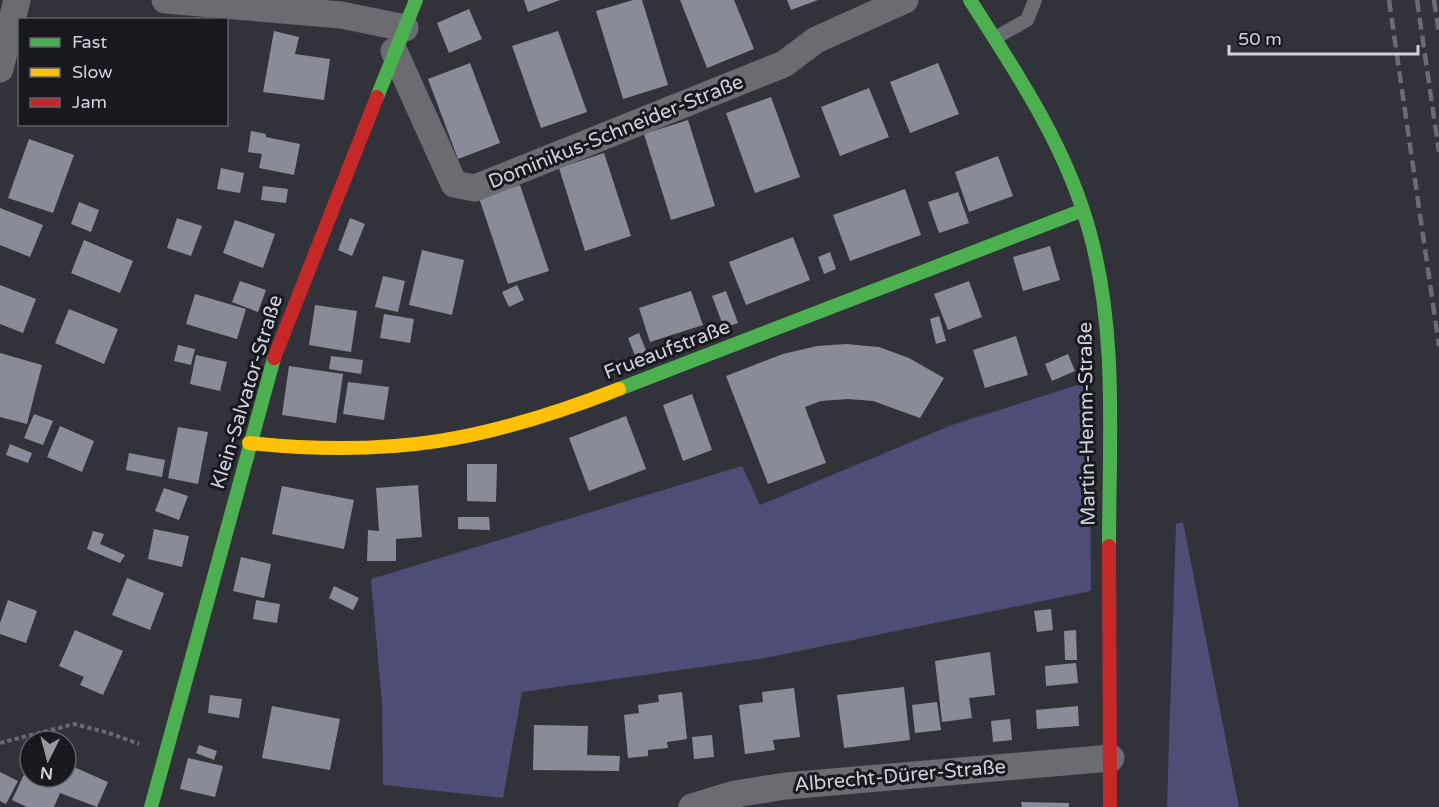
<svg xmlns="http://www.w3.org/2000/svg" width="1439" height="807" viewBox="0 0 1439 807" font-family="'Varela Round',sans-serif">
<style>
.green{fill:#4d4d75}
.building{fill:#8a8b99}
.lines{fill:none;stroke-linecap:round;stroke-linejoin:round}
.path{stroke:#68686e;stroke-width:4;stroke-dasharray:4.5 3;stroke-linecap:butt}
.lane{stroke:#6b6c72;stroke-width:14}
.street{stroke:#6b6c72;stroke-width:27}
.fast{stroke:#4caf50;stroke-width:14}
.slow{stroke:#ffc107;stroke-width:14}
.jam{stroke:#c62828;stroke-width:14}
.rail{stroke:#6b6c71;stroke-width:4.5;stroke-dasharray:12 6;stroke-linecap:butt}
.labels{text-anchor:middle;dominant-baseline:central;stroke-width:6;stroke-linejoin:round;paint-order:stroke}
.street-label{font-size:20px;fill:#d0d1db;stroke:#18181f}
</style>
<rect width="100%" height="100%" fill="#32323a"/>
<path class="green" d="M1090,381L1091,591L765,658L522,692L503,798L383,785L382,704L371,579L742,466L760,505L952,425Z
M1183,522L1239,807H1167L1176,524Z"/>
<path class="building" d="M524,0H560L528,12Z
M633,0H642L668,85L623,99L596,11Z
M680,0H734L754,49L707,68Z
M787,0H818L791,10Z
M469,9L482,39L449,53L437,23Z
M274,31L299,37L295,54L330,59L324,100L263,92Z
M558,31L587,112L541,128L512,46Z
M470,63L500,143L458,159L428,79Z
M938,63L959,114L910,133L890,82Z
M869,88L889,137L840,156L821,107Z
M771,97L800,177L755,193L726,113Z
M688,120L715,206L671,220L644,134Z
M251,131L266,134V137L300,144L294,175L259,168L262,154L248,152Z
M29,139L74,155L53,213L8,198Z
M604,153L631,236L585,251L559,168Z
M998,156L1013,196L969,212L955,172Z
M221,168L244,173L240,193L217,189Z
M520,185L549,271L508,284L479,198Z
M263,186L288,189L286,203L261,200Z
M905,189L921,235L850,261L833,215Z
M958,192L969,223L939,233L928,202Z
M79,202L99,210L91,232L71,224Z
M0,208L43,225L30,257L0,245Z
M177,218L202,226L191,256L167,248Z
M350,218L365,224L352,256L338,250Z
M235,220L275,234L263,268L223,253Z
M793,237L810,280L746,305L729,262Z
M84,240L133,261L120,293L71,273Z
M1050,246L1060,280L1023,291L1013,257Z
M422,250L464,260L452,315L409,305Z
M830,252L836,269L824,274L818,257Z
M383,276L405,281L398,312L375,307Z
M240,281L266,290L258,312L232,302Z
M969,281L982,317L948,330L934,294Z
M0,285L36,299L23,333L0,324Z
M517,285L524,300L509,307L502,292Z
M691,291L703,325L650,342L639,308Z
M726,291L738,323L724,328L712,296Z
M195,294L246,309L237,339L186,324Z
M315,305L357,311L351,352L309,345Z
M69,309L118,329L104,364L55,343Z
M384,314L414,319L410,343L380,338Z
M939,316L946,341L936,344L930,319Z
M639,333L647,353L636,358L628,338Z
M1016,336L1028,375L985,388L973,350Z
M846,344L879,347L909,358L944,378L920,418L873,401L848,399L821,401L805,407L826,463L768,484L726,376L783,354L817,346Z
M178,345L195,349L191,365L174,361Z
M0,353L42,365L27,424L0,417Z
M1068,354L1075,371L1052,381L1045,364Z
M196,355L227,362L220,391L190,384Z
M331,356L363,360L361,374L329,369Z
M289,366L343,374L336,423L282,415Z
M348,382L389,387L384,420L343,414Z
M692,394L712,450L683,461L663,405Z
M34,414L53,421L43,445L24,438Z
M626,416L646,469L589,491L569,438Z
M60,426L94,441L82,472L47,457Z
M178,427L208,432L198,484L168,478Z
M10,444L32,453L28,463L6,455Z
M129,453L165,460L162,477L126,470Z
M467,464H497L496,502L467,501Z
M418,485L422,537L396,539V561H367L368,530L379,531L376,488Z
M282,486L354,500L344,549L272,534Z
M164,488L188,496L179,520L155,511Z
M458,517H489L490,530L458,529Z
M154,529L189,536L182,567L148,559Z
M93,531L104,534L100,544L125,555L120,563L87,549Z
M241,557L271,564L264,598L233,591Z
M127,578L164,593L150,630L112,615Z
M334,586L359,598L353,610L329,598Z
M8,600L37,611L26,643L0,634V623Z
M256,600L280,604L277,623L253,619Z
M1051,609L1053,630L1037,632L1034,611Z
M75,630L123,651L103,695L80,685L84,677L59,666Z
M1076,630L1077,660H1065L1064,631Z
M990,652L995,695L969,698L972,718L942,722L935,661Z
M1076,663L1078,683L1046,686L1045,666Z
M904,687L910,740L844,748L837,695Z
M794,688L800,737L773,740L775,750L745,754L739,705L763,702L762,692Z
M682,692L687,739L667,742L668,748L648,750V756L628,758L624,715L639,713L638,705L659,702L658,695Z
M210,695L242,699L239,718L208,713Z
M937,702L941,730L915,733L912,705Z
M272,706L340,719L330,770L262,758Z
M1078,706L1079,726L1037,729L1036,710Z
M1010,719L1012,740L993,742L991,721Z
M534,725L588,726L587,755L620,756L619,771L533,770Z
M712,735L714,757L694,759L692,737Z
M199,745L217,751L214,760L196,753Z
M188,758L223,766L215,797L180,789Z
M67,764L108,782L97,807L60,793L54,807H27L12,800L28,766L30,777H52L60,780L61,777H66Z
M0,772L18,781L6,804L0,801Z
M1021,802L1069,803V807H1022Z"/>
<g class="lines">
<path class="path" d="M0,743L74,724L109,733L139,744"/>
<path class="lane" d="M995,38L1027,20L1035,0"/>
<path class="street" d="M165,0L341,15L405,28
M394,51L454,184L475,188L784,64L816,40L905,0
M0,69L17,0
M692,807L735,794L786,786L1111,758"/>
<path class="fast" d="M970,0C1016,72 1066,146 1089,230C1118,332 1109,441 1109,546
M377,97L416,0
M619,389L1083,210
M151,807L274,358"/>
<path class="slow" d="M249,443C392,458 486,441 619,389"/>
<path class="jam" d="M274,358L377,97
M1109,546L1110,807"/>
<path class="rail" d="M1389,0L1439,346
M1417,0L1439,152
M1434,0L1439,34"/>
</g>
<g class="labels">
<g class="street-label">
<text transform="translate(616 132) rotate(-22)">Dominikus-Schneider-Straße</text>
<text transform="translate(667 350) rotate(-21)">Frueaufstraße</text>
<text transform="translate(247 392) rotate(-73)">Klein-Salvator-Straße</text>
<text transform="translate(1087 424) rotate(-91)">Martin-Hemm-Straße</text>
<text transform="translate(900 776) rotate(-5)">Albrecht-Dürer-Straße</text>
</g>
</g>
<rect x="18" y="18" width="210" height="108" fill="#18181f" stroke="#62626a" stroke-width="1.5"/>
<rect x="30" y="38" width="30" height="9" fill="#4caf50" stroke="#62626a" stroke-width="1.5"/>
<text x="72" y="48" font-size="18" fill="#d0d1db">Fast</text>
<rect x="30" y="68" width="30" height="9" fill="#ffc107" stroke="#62626a" stroke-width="1.5"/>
<text x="72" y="78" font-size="18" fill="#d0d1db">Slow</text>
<rect x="30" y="98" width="30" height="9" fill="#c62828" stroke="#62626a" stroke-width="1.5"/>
<text x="72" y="108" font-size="18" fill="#d0d1db">Jam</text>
<g transform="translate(48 759) rotate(186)"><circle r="28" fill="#18181f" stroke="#62626a" stroke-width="1.5"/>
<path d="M0-4.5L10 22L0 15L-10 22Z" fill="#9999a3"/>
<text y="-9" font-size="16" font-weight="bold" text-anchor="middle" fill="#d0d1db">N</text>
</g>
<path d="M1229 45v9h189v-9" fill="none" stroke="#d0d1db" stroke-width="3"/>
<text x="1238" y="45" font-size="18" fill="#d0d1db" stroke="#18181f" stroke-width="4.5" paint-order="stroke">50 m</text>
</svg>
